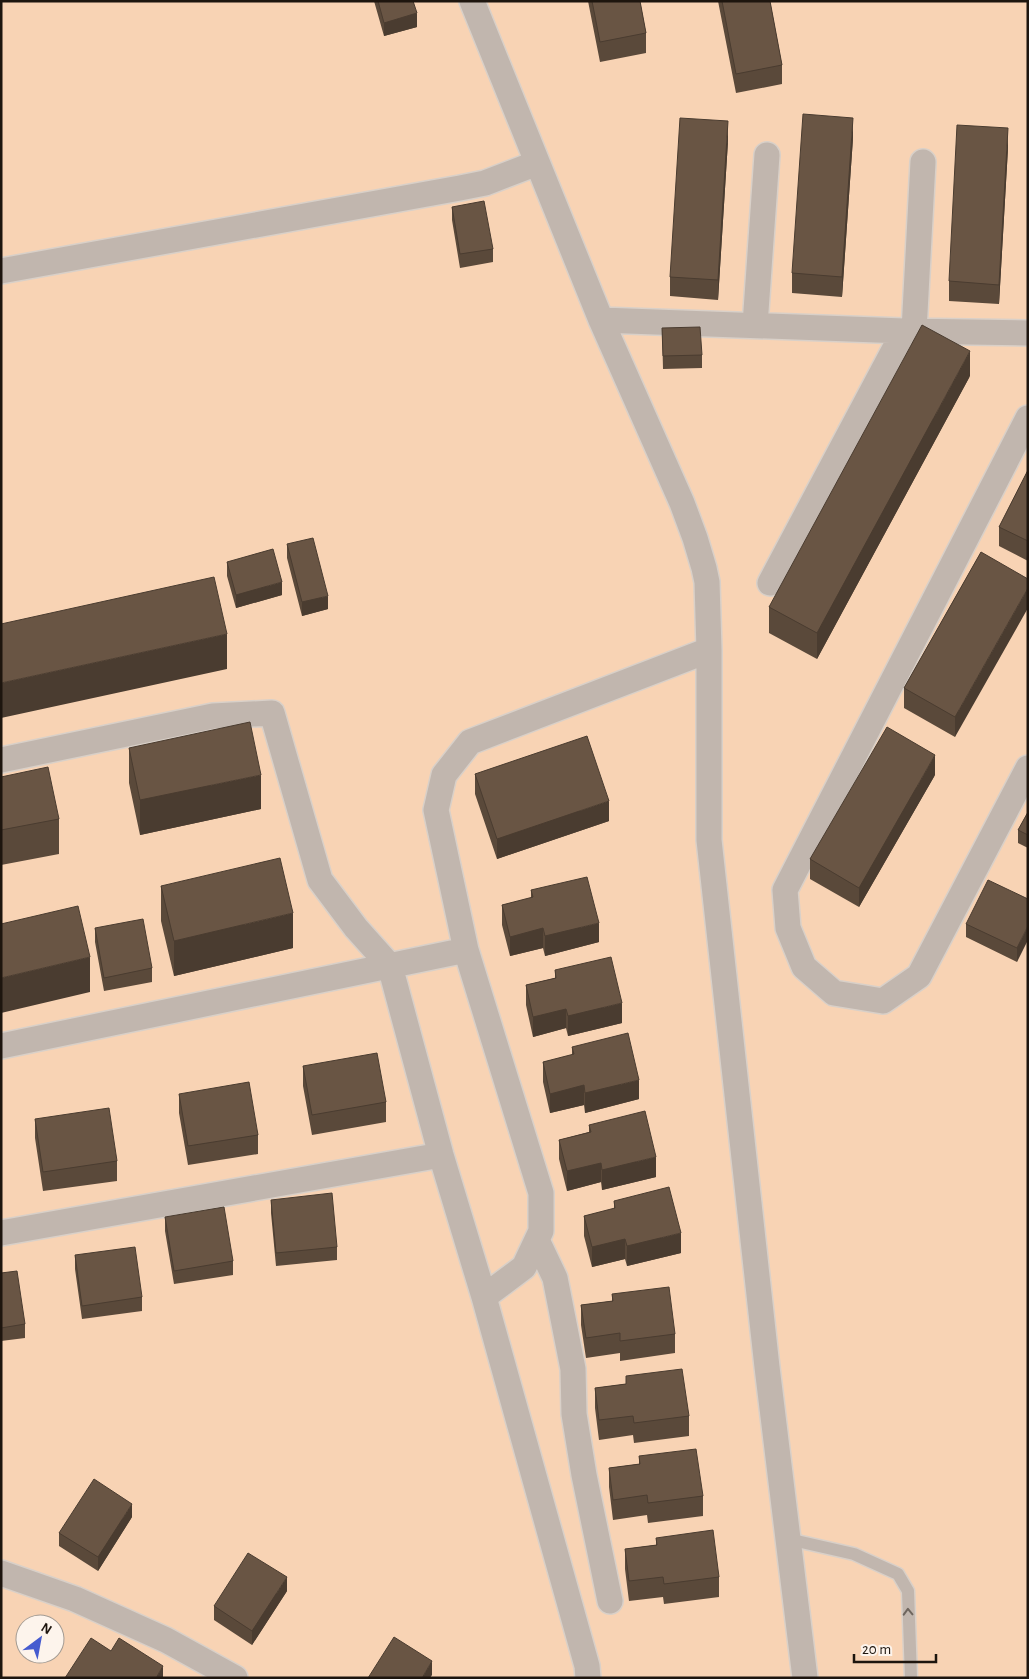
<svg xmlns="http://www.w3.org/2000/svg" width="1029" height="1679" viewBox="0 0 1029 1679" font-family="'Alegreya Sans',sans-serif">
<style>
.park{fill:#f8d3b4;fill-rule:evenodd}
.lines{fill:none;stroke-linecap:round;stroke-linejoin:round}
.lane-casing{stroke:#d9d0c8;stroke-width:15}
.street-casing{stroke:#d9d0c8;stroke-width:28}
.lane{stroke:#c1b6ae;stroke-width:12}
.street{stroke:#c1b6ae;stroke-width:25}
.wall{fill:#5a493a}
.shaded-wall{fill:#4a3c30}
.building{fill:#695544;stroke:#4a3c30}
.oneway{stroke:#6f665e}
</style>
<rect width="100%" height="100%" fill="#fdf4ec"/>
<path class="park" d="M1,1H1028V1678H1ZM25,1624H55V1654H25Z"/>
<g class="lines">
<g class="lane-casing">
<path id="lane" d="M788,1539L854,1554L898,1574L908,1591L911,1678"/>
</g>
<g class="street-casing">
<path id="street" d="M472,1L601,320L682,503L695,538L704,568L707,582L709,650L470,742L444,775L436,810L466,950L541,1193V1231L524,1267L484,1297
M1,271L460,188L485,183L537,163
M601,320L904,331L1028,333
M755,325L767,155
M914,331L923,162
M1028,418L785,890L788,928L804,967L834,993L883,1001L919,976L1028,768
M770,583L904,331
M709,650V840L767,1367L805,1678
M1,760L213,716L272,713L320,880L356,928L390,966L441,1155L484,1297L587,1666L588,1678
M1,1046L466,950
M1,1233L441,1155
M537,1240L555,1278L573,1369L574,1414L584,1475L610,1601
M1,1573L75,1599L166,1640L235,1678"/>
</g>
<use href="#lane" class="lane"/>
<use href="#street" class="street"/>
</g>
<path class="wall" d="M374,1H413L417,27L384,36Z
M588,1H640L646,33V53L600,62Z
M718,1H770L782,65V84L736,93Z
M853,138L842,297L792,293V273Z
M728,141L718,300L670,296V277Z
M1008,148L999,304L949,301V281Z
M452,207L493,249V262L460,268L452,220Z
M662,328L702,355V368L663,369Z
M970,376L817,659L769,633V607Z
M1028,470V561L999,546V527Z
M287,544L328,609L302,616L287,558Z
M981,552L955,737L904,708V688Z
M227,562L282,595L236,608L227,576Z
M129,748L261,809L140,835L129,783Z
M475,774L609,821L497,859L475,794Z
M935,775L859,907L810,879V859Z
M1,777L59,819V854L1,865Z
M1028,812V848L1018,843V830Z
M161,886L293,948L174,976L161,921Z
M531,890L599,942L545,956L543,948L510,956L502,925V905L531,898Z
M1028,899L1017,962L966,937V924Z
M95,928L152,968V982L104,991L95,942Z
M555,970L622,1023L568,1036L566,1028L533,1037L526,1005V985L555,978Z
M572,1047L639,1099L585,1113L584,1105L550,1113L543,1082V1062L572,1055Z
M303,1066L386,1102V1122L312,1135L303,1086Z
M179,1094L258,1135V1154L188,1165L179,1113Z
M35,1119L117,1161V1181L43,1191L35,1138Z
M589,1125L656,1177L602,1190L601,1182L567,1191L559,1159V1140L589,1132Z
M271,1200L337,1247V1260L276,1266L271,1213Z
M614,1201L681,1253L627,1266L625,1259L592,1267L584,1236V1216L614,1209Z
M165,1217L233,1261V1275L174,1284L165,1231Z
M75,1255L142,1297V1311L82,1319L75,1269Z
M1,1273L25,1324V1338L1,1341Z
M612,1294L675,1334V1353L620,1361V1353L586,1358L581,1325V1305L612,1301Z
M626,1376L689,1416V1436L634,1443L633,1435L599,1440L595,1408V1388L626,1384Z
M639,1456L703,1496V1516L648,1523L647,1515L613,1520L609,1487V1468L639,1464Z
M132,1517L98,1571L59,1546V1533Z
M656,1538L719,1577V1597L664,1604L663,1597L629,1601L625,1569V1549L656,1545Z
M287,1591L252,1645L214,1620V1606Z"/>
<path class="shaded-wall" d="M417,13V27L384,36V23Z
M853,118V138L842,297V277Z
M728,121V141L718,300V280Z
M1008,128V148L999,304V285Z
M970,351V376L817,659V633Z
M282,582V595L236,608V595Z
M1028,588V608L955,737V717Z
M328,596V609L302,616V602Z
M227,634V669L1,718V683Z
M935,755V775L859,907V888Z
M261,775V809L140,835V800Z
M609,801V821L497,859V839Z
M293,913V948L174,976V941Z
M599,923V942L545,956V936Z
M1028,926V940L1017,962V948Z
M543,928V948L510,956V937Z
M90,957V992L1,1013V978Z
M622,1003V1023L568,1036V1016Z
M566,1009V1028L533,1037V1017Z
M639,1080V1099L585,1113V1093Z
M584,1085V1105L550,1113V1094Z
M656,1157V1177L602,1190V1170Z
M601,1163V1182L567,1191V1171Z
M681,1233V1253L627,1266V1246Z
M625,1239V1259L592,1267V1247Z
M132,1504V1517L98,1571V1557Z
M287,1577V1591L252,1645V1631Z
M432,1661V1675L430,1678H422Z
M163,1666V1678H156Z"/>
<path class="building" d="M378,1H413L417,13L384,23Z
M592,1H640L646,33L600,42Z
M722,1H770L782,65L736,74Z
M803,114L853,118L842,277L792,273Z
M680,118L728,121L718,280L670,277Z
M957,125L1008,128L999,285L949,281Z
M484,201L493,249L460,254L452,207Z
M922,325L970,351L817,633L769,607Z
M700,327L702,355L663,356L662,328Z
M1028,470V541L999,527Z
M313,538L328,596L302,602L287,544Z
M273,549L282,582L236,595L227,562Z
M981,552L1028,579V588L955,717L904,688Z
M214,577L227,634L1,683V624Z
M250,722L261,775L140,800L129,748Z
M887,727L935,755L859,888L810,859Z
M587,736L609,801L497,839L475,774Z
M48,767L59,819L1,830V777Z
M1028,812V835L1018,830Z
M280,858L293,913L174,941L161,886Z
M587,877L599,923L545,936L543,928L510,937L502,905L533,897L531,890Z
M988,880L1028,899V926L1017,948L966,924Z
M78,906L90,957L1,978V924Z
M143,919L152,968L104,978L95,928Z
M611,957L622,1003L568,1016L566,1009L533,1017L526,985L556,978L555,970Z
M628,1033L639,1080L585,1093L584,1085L550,1094L543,1062L574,1054L572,1047Z
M377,1053L386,1102L312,1115L303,1066Z
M249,1082L258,1135L188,1146L179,1094Z
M109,1108L117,1161L43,1172L35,1119Z
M645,1111L656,1157L602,1170L601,1163L567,1171L559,1140L591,1132L589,1125Z
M669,1187L681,1233L627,1246L625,1239L592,1247L584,1216L615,1208L614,1201Z
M332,1193L337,1247L276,1253L271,1200Z
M224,1207L233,1261L174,1271L165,1217Z
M135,1247L142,1297L82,1306L75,1255Z
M17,1271L25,1324L1,1328V1273Z
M669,1287L675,1334L620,1341V1333L586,1338L581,1305L613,1301L612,1294Z
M682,1369L689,1416L634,1423L633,1416L599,1420L595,1388L626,1384V1376Z
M696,1449L703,1496L648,1503L647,1495L613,1500L609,1468L640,1464L639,1456Z
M94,1479L132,1504L98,1557L59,1533Z
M713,1530L719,1577L664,1584L663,1577L629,1581L625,1549L657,1545L656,1538Z
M248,1553L287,1577L252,1631L214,1606Z
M394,1637L432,1661L422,1678H368Z
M91,1638L111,1651L119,1638L163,1666L156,1678H65Z"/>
<defs><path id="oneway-chevron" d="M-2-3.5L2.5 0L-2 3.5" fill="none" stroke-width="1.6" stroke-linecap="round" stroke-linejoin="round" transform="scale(1.25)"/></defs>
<use class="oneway" href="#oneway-chevron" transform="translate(908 1612) rotate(-92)"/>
<rect width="1029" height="1679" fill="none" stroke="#1d150e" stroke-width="5"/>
<g transform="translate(40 1639) rotate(32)"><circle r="24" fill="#fdf4ec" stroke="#a39b93"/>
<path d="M0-4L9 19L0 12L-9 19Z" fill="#465bcf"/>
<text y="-8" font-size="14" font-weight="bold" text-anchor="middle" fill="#1d150e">N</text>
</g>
<path d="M854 1654v8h82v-8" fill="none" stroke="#1d150e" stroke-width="2.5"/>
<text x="862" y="1654" font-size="15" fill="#1d150e" stroke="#fdf4ec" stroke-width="4" paint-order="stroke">20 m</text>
</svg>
